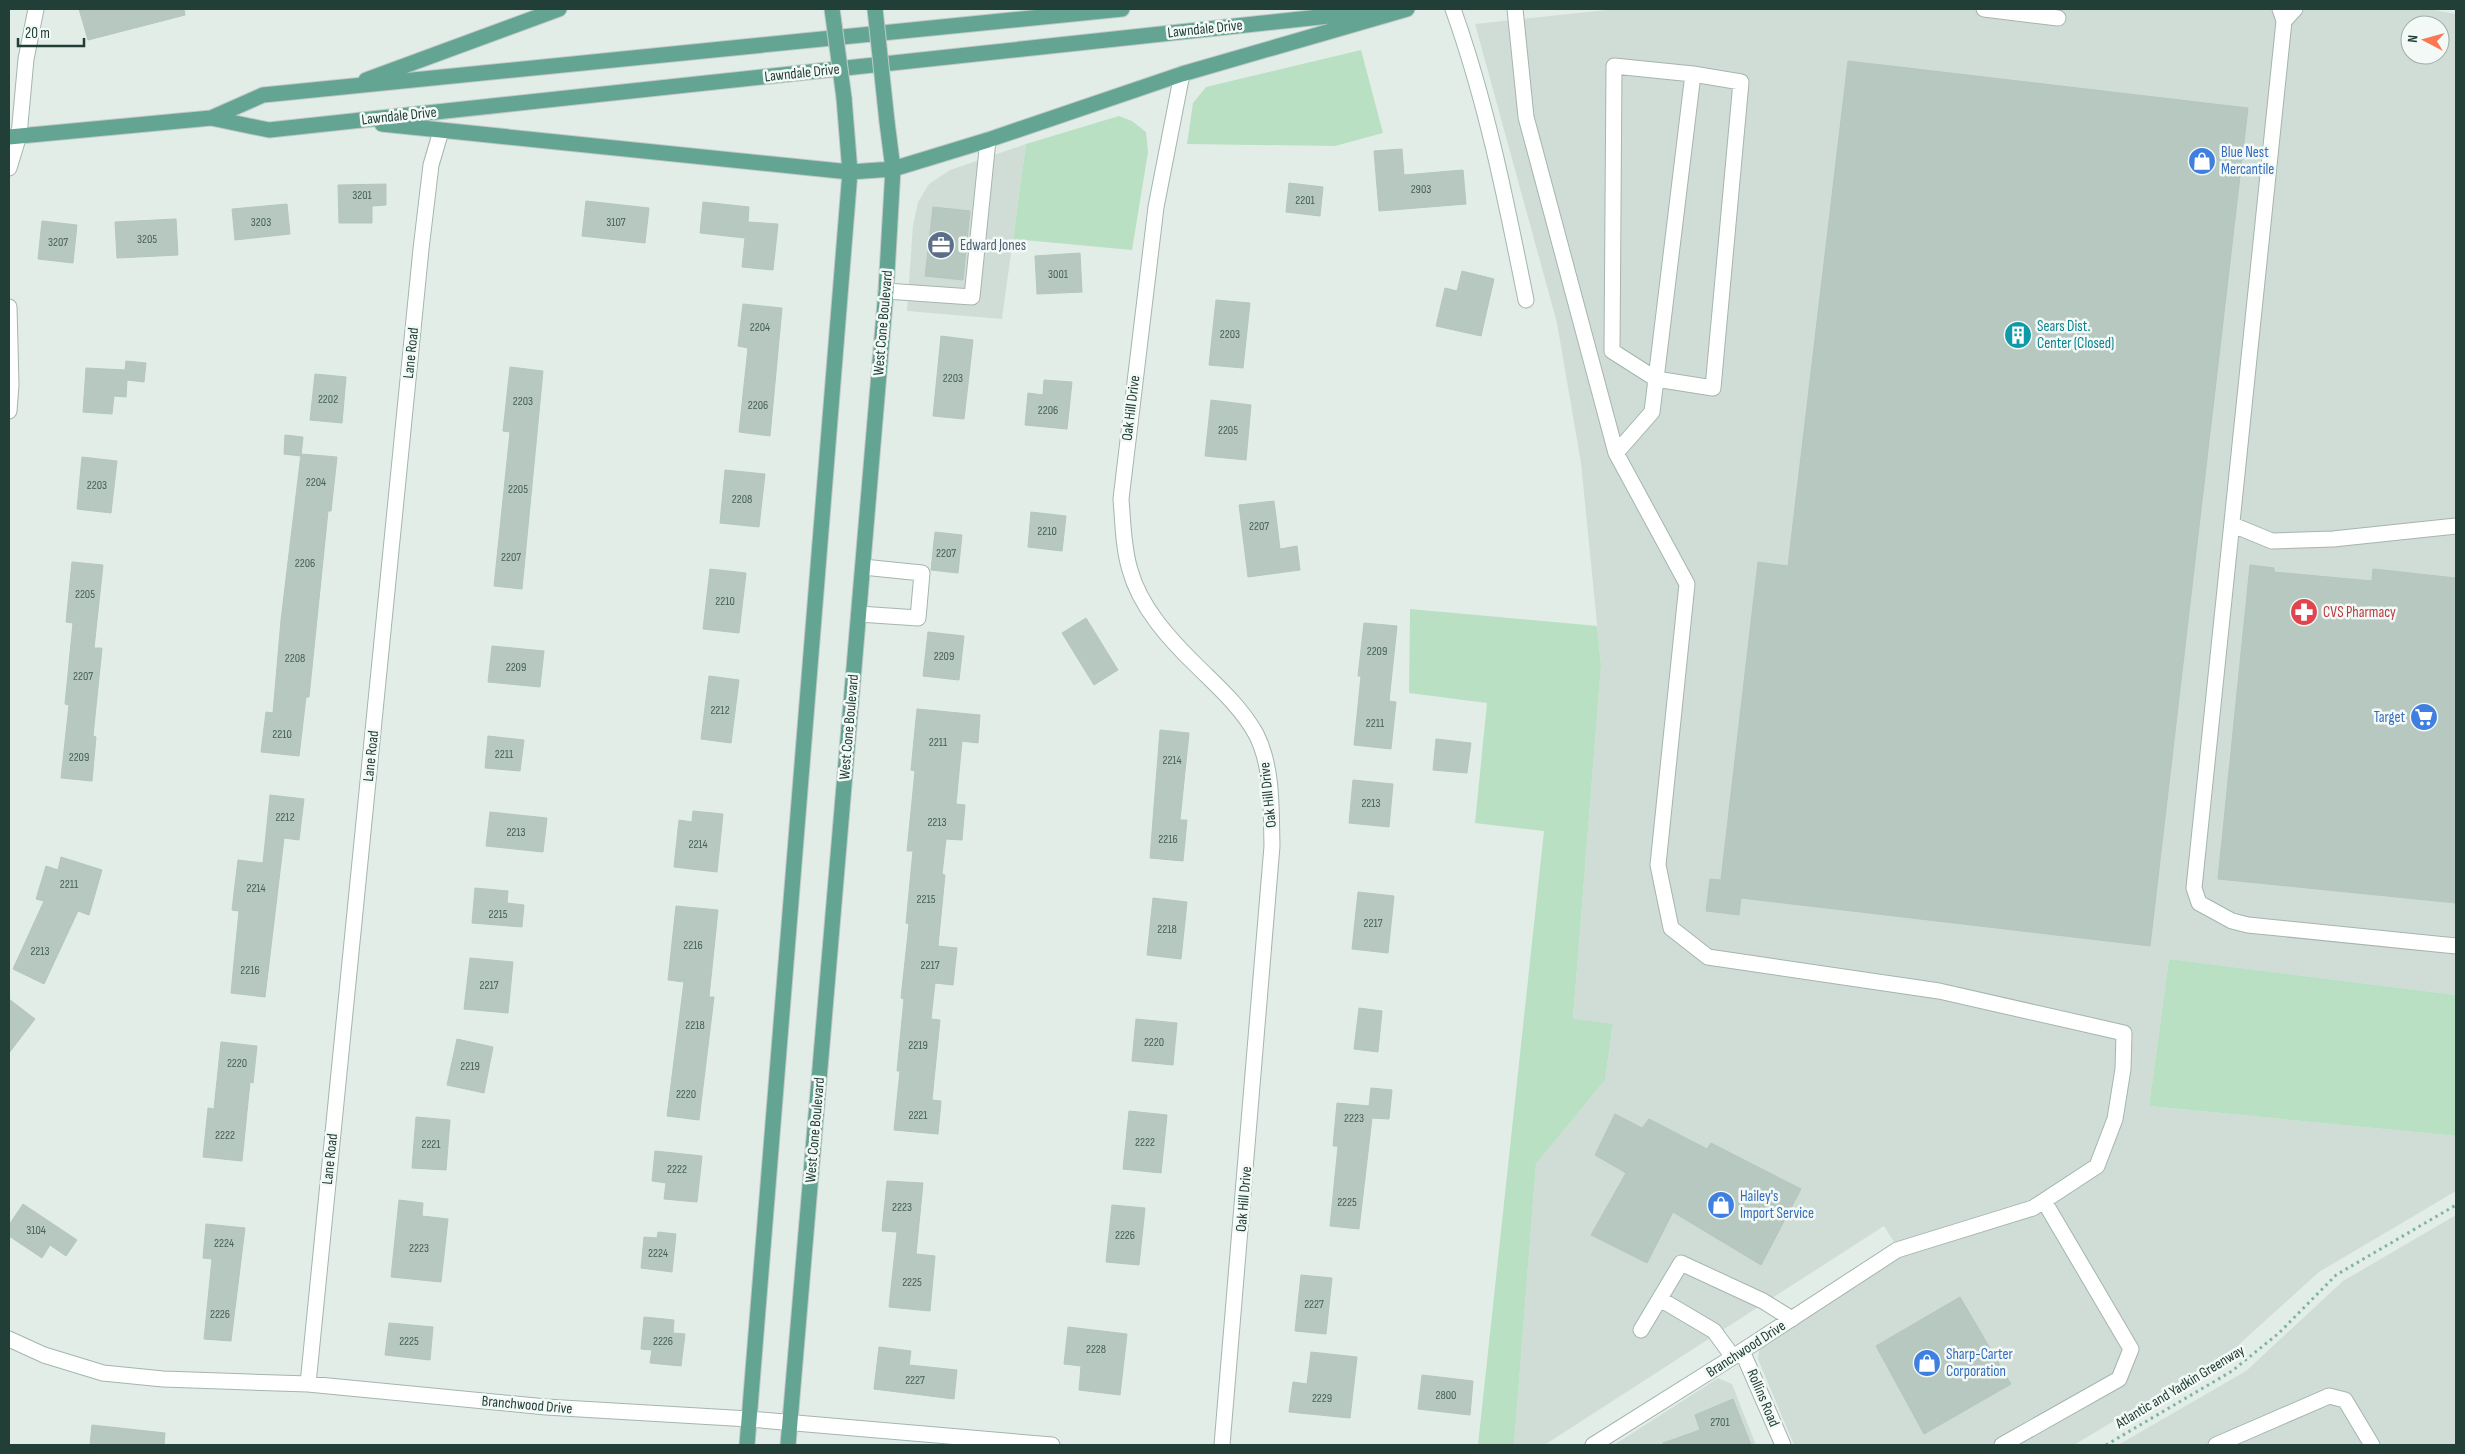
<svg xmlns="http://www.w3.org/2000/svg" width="2465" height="1454" viewBox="0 0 2465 1454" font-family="'Sofia Sans Condensed',sans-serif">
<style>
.built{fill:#d0ddd6;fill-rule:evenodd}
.green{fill:#b9e0c2}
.building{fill:#b7c8c0;stroke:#b4c7be}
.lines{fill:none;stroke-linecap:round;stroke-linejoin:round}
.minor-casing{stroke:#a4b5af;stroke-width:17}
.major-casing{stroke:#c1c9c7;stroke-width:17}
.path{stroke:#80b3a1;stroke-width:3;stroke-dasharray:2.5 4;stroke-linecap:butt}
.minor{stroke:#fff;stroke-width:15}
.major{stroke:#63a592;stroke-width:15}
.major-bridge-casing{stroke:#c1c9c7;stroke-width:17;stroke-linecap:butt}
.major-bridge{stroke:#63a592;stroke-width:15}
.labels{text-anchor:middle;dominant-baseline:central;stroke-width:5;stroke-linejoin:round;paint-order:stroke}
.number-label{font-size:12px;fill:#466158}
.street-label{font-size:15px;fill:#213f36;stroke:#f3f9f6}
.shop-label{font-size:15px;fill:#366cbe;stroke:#f3f9f6;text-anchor:start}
.service-label{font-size:15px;fill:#4e5e75;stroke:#f3f9f6;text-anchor:start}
.culture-label{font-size:15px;fill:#0d838f;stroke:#f3f9f6;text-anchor:start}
.health-label{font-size:15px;fill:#be3a42;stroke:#f3f9f6;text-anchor:start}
</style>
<rect width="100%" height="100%" fill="#e2ede8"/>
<path class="built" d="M1616,9H2428L2456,14V995L2169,959L2149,1106L2456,1136V1191L2319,1272L2234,1349L2074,1445H1794L1758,1359L1759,1350L1902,1255L1884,1226L1546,1444L1514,1445L1536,1164L1605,1080L1613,1025L1573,1020L1601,664L1581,463L1557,323L1475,24ZM2410,25H2440V55H2410Z
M1026,144L1002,319L907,311L913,225L918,202L929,184L950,170Z
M2456,1215V1445H2118L2246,1371L2343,1281Z
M1718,1378L1732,1384L1756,1445H1614Z"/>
<path class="green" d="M1361,50L1383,133L1335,146L1187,144L1193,103L1206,87Z
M1119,116L1132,121L1146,132L1148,152L1132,250L1013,239L1026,144Z
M1410,609L1597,626L1601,665L1573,1019L1613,1024L1605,1080L1536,1164L1514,1445H1478L1544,831L1475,823L1487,703L1409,693Z
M2169,959L2456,995V1136L2149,1106Z"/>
<path class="building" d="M79,9H184L185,15L88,40Z
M1848,61L2248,108L2150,946L1741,898L1739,915L1706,911L1710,879L1721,880L1758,562L1788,566Z
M1402,149L1404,175L1463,170L1466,204L1379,211L1374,151Z
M1289,183L1323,187L1320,216L1286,212Z
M386,184V205L372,206V223H339L338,185Z
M586,201L649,208L645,243L582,236Z
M703,202L749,207L748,222L778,224L773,270L742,267L745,238L700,233Z
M287,204L290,234L235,240L232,209Z
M933,207L970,211L963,280L925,276Z
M176,219L178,255L117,258L115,222Z
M42,221L77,225L73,263L38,259Z
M1080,253L1082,292L1037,294L1035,256Z
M1462,271L1494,279L1481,336L1436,326L1445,288L1457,291Z
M1216,300L1250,303L1243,368L1209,365Z
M743,304L782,308L770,436L739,432L748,348L738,346Z
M941,336L973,340L964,419L933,416Z
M126,361L146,363L144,382L127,380L126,397L114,396L112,414L83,412L86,368L125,370Z
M510,367L543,371L522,589L494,586L510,432L503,431Z
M315,374L346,377L342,423L310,420Z
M1044,380L1072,382L1067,429L1025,425L1028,393L1043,395Z
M1211,400L1251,405L1246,460L1205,456Z
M285,435L303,437L301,456L284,454Z
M301,454L337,457L331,511H328L309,697H306L299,756L261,752L266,712L273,713L281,620Z
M82,457L117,461L111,513L77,509Z
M725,470L765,474L759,527L720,523Z
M1274,501L1280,549L1297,546L1300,570L1248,577L1239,505Z
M1031,512L1066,516L1062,551L1028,547Z
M935,532L962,535L958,573L931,570Z
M72,562L103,565L94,648H102L93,736L96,737L92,781L61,778L69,705L65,704L73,623L66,622Z
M2250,565L2274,568V572L2372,581L2373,569L2456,578V903L2218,879Z
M710,569L746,573L739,633L703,629Z
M1086,618L1118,670L1094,685L1062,633Z
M1364,623L1397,626L1389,701L1396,702L1391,749L1354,745L1361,676H1358Z
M928,632L964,636L959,680L923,676Z
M492,646L544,651L540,687L488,682Z
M709,676L739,680L731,743L701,739Z
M917,709L980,715L978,743L962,741L956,804L965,805L962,840L946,839L942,874L945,875L938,946L957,948L953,985L935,983L931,1019L940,1020L932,1100L941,1101L938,1134L894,1130L900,1071H897L904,999L901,998L909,924L906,923L913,851H907L915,771L911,770Z
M1160,730L1189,733L1180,820H1187L1183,861L1150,858Z
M488,736L524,740L520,771L485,768Z
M1436,739L1471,743L1467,773L1433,770Z
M1353,780L1393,784L1389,827L1349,823Z
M270,795L304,799L299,840L284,838L265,997L231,993L239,911L232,910L238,860L263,863Z
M693,811L723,814L717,872L674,867L679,820L692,822Z
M490,812L547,818L543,852L486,846Z
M61,857L102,870L89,915L78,911L44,984L13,969L44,901L36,899L46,866L58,870Z
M475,888L508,891L507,903L524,905L522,927L472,923Z
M1358,892L1394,896L1388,953L1352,949Z
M1153,898L1187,902L1181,959L1147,955Z
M676,906L718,910L709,997H714L699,1120L667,1116L684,982L668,980Z
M470,958L513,962L508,1013L464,1009Z
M9,999L35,1019L9,1053Z
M1359,1008L1382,1011L1378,1052L1354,1049Z
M1136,1019L1177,1023L1173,1065L1132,1061Z
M457,1039L493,1047L484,1093L447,1085Z
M221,1042L257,1046L253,1083L250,1082L242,1161L203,1157L208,1108L214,1109Z
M1371,1088L1392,1090L1389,1119L1372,1118L1359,1229L1330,1226L1338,1146H1333L1337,1103L1369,1106Z
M1129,1111L1167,1115L1161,1173L1123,1169Z
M1615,1114L1642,1128L1649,1119L1707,1149L1711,1143L1801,1189L1761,1265L1673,1212L1647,1263L1591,1235L1626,1173L1595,1155Z
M416,1117L450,1120L446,1170L412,1168Z
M655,1151L702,1156L697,1202L664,1199L666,1183L652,1181Z
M887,1181L923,1183L916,1254L935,1256L930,1311L889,1307L897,1232L882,1231Z
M399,1200L423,1203L422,1216L448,1219L441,1282L391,1277Z
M23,1204L77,1240L66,1256L50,1245L42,1258L9,1236V1225Z
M1112,1205L1145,1208L1139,1265L1106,1262Z
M206,1224L245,1228L231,1341L204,1339L212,1259L203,1258Z
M658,1232L676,1234L672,1272L641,1268L644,1237L657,1238Z
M1301,1275L1332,1278L1326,1334L1295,1331Z
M1960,1297L2011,1384L1924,1434L1876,1346Z
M644,1317L674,1320L673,1333L685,1334L681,1366L650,1363L652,1350L641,1349Z
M389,1323L433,1327L430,1360L385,1355Z
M1068,1327L1127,1334L1120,1395L1079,1390L1081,1366L1064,1364Z
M879,1347L911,1351L909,1365L957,1370L954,1399L874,1389Z
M1311,1352L1357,1357L1350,1418L1289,1412L1293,1382L1307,1384Z
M1422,1375L1473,1381L1470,1415L1418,1409Z
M1733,1399L1751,1445H1664L1663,1443L1700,1430L1695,1415Z
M92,1425L165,1433L164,1445H90Z"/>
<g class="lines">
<g class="minor-casing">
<path id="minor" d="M1453,9C1487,104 1506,201 1526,300
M1515,9L1526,117L1616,453L1687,584L1658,865L1671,928L1708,957L1939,991L2124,1033L2123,1069L2115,1119L2097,1166L2033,1208L1897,1250L1733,1357L1593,1445
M1984,9L2058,18
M2280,9L2284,21C2252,310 2226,599 2194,888L2199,903L2232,921L2248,925L2456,946
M2284,21L2295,9
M1614,66L1693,74L1741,82L1713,388L1656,379L1612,351Z
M1182,74L1156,207L1121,499C1123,522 1123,547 1130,570C1140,607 1170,640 1197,666C1218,687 1241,707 1256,734C1273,767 1271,809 1272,846L1222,1445
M9,168L19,135L26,59L36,9
M886,291L972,297L988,140
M9,307L11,385L9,411
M1616,453L1652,412L1693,74
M2233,525L2272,541L2333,539L2456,526
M859,614L918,618L922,573L863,567
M1660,1299L1714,1331L1733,1357
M1641,1330L1681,1263L1763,1301L1792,1319
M9,1339L44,1355L103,1373L163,1379L308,1384L546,1407L749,1419L1052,1445
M1742,1351L1783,1445
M308,1384L421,249L431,165L441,131
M2002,1445L2119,1379L2131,1349L2044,1201
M2216,1445L2329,1396L2345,1400L2372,1445"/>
</g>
<g class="major-casing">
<path id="major" d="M366,80L559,9
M211,118L263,95L1122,9
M382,124L850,172L893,169L988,140L1182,74L1407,9
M9,137L211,118L269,130L1394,9
M747,1445L850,172L844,98
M788,1445L886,291L893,169L887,122"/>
</g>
<path class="path" d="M2106,1445L2232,1371L2279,1333L2336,1275L2456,1205"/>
<use href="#minor" class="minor"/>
<use href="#major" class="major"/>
<g class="major-bridge-casing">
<path id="major-bridge" d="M832,9L844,98
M875,9L887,122"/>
</g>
<use href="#major-bridge" class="major-bridge"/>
</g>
<defs>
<g id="shop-disc" transform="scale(1.4375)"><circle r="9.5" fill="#3f7fe0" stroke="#f3f9f6"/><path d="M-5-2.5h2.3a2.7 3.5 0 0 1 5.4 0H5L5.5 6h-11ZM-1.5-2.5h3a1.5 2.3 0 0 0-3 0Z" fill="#fff"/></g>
<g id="office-disc" transform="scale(1.4375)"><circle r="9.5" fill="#5c6f8a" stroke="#f3f9f6"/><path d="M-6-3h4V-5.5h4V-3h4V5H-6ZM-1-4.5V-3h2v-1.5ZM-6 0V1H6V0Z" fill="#fff"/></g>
<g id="building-disc" transform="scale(1.4375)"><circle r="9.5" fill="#0f9aa8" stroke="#f3f9f6"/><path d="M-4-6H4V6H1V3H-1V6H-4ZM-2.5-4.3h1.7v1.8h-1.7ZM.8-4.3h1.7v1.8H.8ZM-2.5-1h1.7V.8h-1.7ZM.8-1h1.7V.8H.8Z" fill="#fff"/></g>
<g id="pharmacy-disc" transform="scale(1.4375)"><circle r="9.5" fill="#e0444e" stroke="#f3f9f6"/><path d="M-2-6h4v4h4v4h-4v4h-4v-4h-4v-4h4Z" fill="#fff"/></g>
<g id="supermarket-disc" transform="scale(1.4375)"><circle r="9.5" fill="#3f7fe0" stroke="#f3f9f6"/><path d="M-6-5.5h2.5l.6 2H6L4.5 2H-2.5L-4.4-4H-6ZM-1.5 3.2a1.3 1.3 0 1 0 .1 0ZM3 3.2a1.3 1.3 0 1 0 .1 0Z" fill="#fff"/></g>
</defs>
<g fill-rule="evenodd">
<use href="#shop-disc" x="2202" y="161"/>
<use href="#office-disc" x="941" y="245"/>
<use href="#building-disc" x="2018" y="335"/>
<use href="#pharmacy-disc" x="2304" y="612"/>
<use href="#supermarket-disc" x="2424" y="717"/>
<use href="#shop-disc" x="1721" y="1205"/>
<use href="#shop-disc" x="1927" y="1363"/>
</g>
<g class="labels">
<g class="number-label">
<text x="1421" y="189">2903</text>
<text x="362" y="195">3201</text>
<text x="1305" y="200">2201</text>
<text x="261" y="222">3203</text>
<text x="616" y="222">3107</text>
<text x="147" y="239">3205</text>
<text x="58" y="242">3207</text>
<text x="1058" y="274">3001</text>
<text x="760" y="327">2204</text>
<text x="1230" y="334">2203</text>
<text x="953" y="378">2203</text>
<text x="328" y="399">2202</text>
<text x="523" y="401">2203</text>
<text x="758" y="405">2206</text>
<text x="1048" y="410">2206</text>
<text x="1228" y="430">2205</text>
<text x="316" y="482">2204</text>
<text x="97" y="485">2203</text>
<text x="518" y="489">2205</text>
<text x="742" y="499">2208</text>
<text x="1259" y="526">2207</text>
<text x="1047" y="531">2210</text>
<text x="946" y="553">2207</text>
<text x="511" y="557">2207</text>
<text x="305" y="563">2206</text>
<text x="85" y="594">2205</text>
<text x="725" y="601">2210</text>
<text x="1377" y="651">2209</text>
<text x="944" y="656">2209</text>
<text x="295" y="658">2208</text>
<text x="516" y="667">2209</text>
<text x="83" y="676">2207</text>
<text x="720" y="710">2212</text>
<text x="1375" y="723">2211</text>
<text x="282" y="734">2210</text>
<text x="938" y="742">2211</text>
<text x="504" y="754">2211</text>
<text x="79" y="757">2209</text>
<text x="1172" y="760">2214</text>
<text x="1371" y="803">2213</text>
<text x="285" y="817">2212</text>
<text x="937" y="822">2213</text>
<text x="516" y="832">2213</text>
<text x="1168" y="839">2216</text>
<text x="698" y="844">2214</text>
<text x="69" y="884">2211</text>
<text x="256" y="888">2214</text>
<text x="926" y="899">2215</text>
<text x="498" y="914">2215</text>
<text x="1373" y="923">2217</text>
<text x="1167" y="929">2218</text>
<text x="693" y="945">2216</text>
<text x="40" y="951">2213</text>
<text x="930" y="965">2217</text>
<text x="250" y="970">2216</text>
<text x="489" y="985">2217</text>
<text x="695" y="1025">2218</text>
<text x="1154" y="1042">2220</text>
<text x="918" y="1045">2219</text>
<text x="237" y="1063">2220</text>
<text x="470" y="1066">2219</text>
<text x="686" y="1094">2220</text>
<text x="918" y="1115">2221</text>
<text x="1354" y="1118">2223</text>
<text x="225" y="1135">2222</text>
<text x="1145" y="1142">2222</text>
<text x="431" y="1144">2221</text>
<text x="677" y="1169">2222</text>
<text x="1347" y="1202">2225</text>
<text x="902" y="1207">2223</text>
<text x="36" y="1230">3104</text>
<text x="1125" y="1235">2226</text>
<text x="224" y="1243">2224</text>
<text x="419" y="1248">2223</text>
<text x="658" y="1253">2224</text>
<text x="912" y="1282">2225</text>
<text x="1314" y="1304">2227</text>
<text x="220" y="1314">2226</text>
<text x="409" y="1341">2225</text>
<text x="663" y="1341">2226</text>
<text x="1096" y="1349">2228</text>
<text x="915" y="1380">2227</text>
<text x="1446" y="1395">2800</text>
<text x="1322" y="1398">2229</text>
<text x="1720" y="1422">2701</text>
</g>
<g class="street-label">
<text transform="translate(1205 29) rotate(-6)">Lawndale Drive</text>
<text transform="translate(802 73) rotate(-6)">Lawndale Drive</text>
<text transform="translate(399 116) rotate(-6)">Lawndale Drive</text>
<text transform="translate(883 323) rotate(-85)">West Cone Boulevard</text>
<text transform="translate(411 353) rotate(-84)">Lane Road</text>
<text transform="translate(1131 408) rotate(-83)">Oak Hill Drive</text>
<text transform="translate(849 727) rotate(-85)">West Cone Boulevard</text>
<text transform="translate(371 756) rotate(-84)">Lane Road</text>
<text transform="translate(1268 795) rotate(-96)">Oak Hill Drive</text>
<text transform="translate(815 1130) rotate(-85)">West Cone Boulevard</text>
<text transform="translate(330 1159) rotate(-84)">Lane Road</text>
<text transform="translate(1244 1199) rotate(-85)">Oak Hill Drive</text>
<text transform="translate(1746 1349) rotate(-33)">Branchwood Drive</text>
<text transform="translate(2180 1387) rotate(-31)">Atlantic and Yadkin Greenway</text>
<text transform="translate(1763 1398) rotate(67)">Rollins Road</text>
<text transform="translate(527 1405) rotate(5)">Branchwood Drive</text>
</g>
<g class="shop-label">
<text x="2221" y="152">Blue Nest<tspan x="2221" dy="17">Mercantile</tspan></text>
<text x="2405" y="717" text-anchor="end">Target</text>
<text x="1740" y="1196">Hailey's<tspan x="1740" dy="17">Import Service</tspan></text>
<text x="1946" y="1354">Sharp-Carter<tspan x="1946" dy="17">Corporation</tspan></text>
</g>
<g class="service-label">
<text x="960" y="245">Edward Jones</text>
</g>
<g class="culture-label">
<text x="2037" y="326">Sears Dist.<tspan x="2037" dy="17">Center (Closed)</tspan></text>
</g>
<g class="health-label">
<text x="2323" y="612">CVS Pharmacy</text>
</g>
</g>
<rect width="2465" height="1454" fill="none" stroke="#213f36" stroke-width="20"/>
<g transform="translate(2425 40) rotate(276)"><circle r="24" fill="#f3f9f6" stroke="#9fafa9"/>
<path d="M0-4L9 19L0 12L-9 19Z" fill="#fb7652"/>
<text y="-8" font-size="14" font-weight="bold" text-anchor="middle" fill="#213f36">N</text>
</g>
<path d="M18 38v8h66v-8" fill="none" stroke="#213f36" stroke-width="2.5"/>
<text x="25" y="38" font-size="15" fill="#213f36" stroke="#f3f9f6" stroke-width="4" paint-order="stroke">20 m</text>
</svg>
